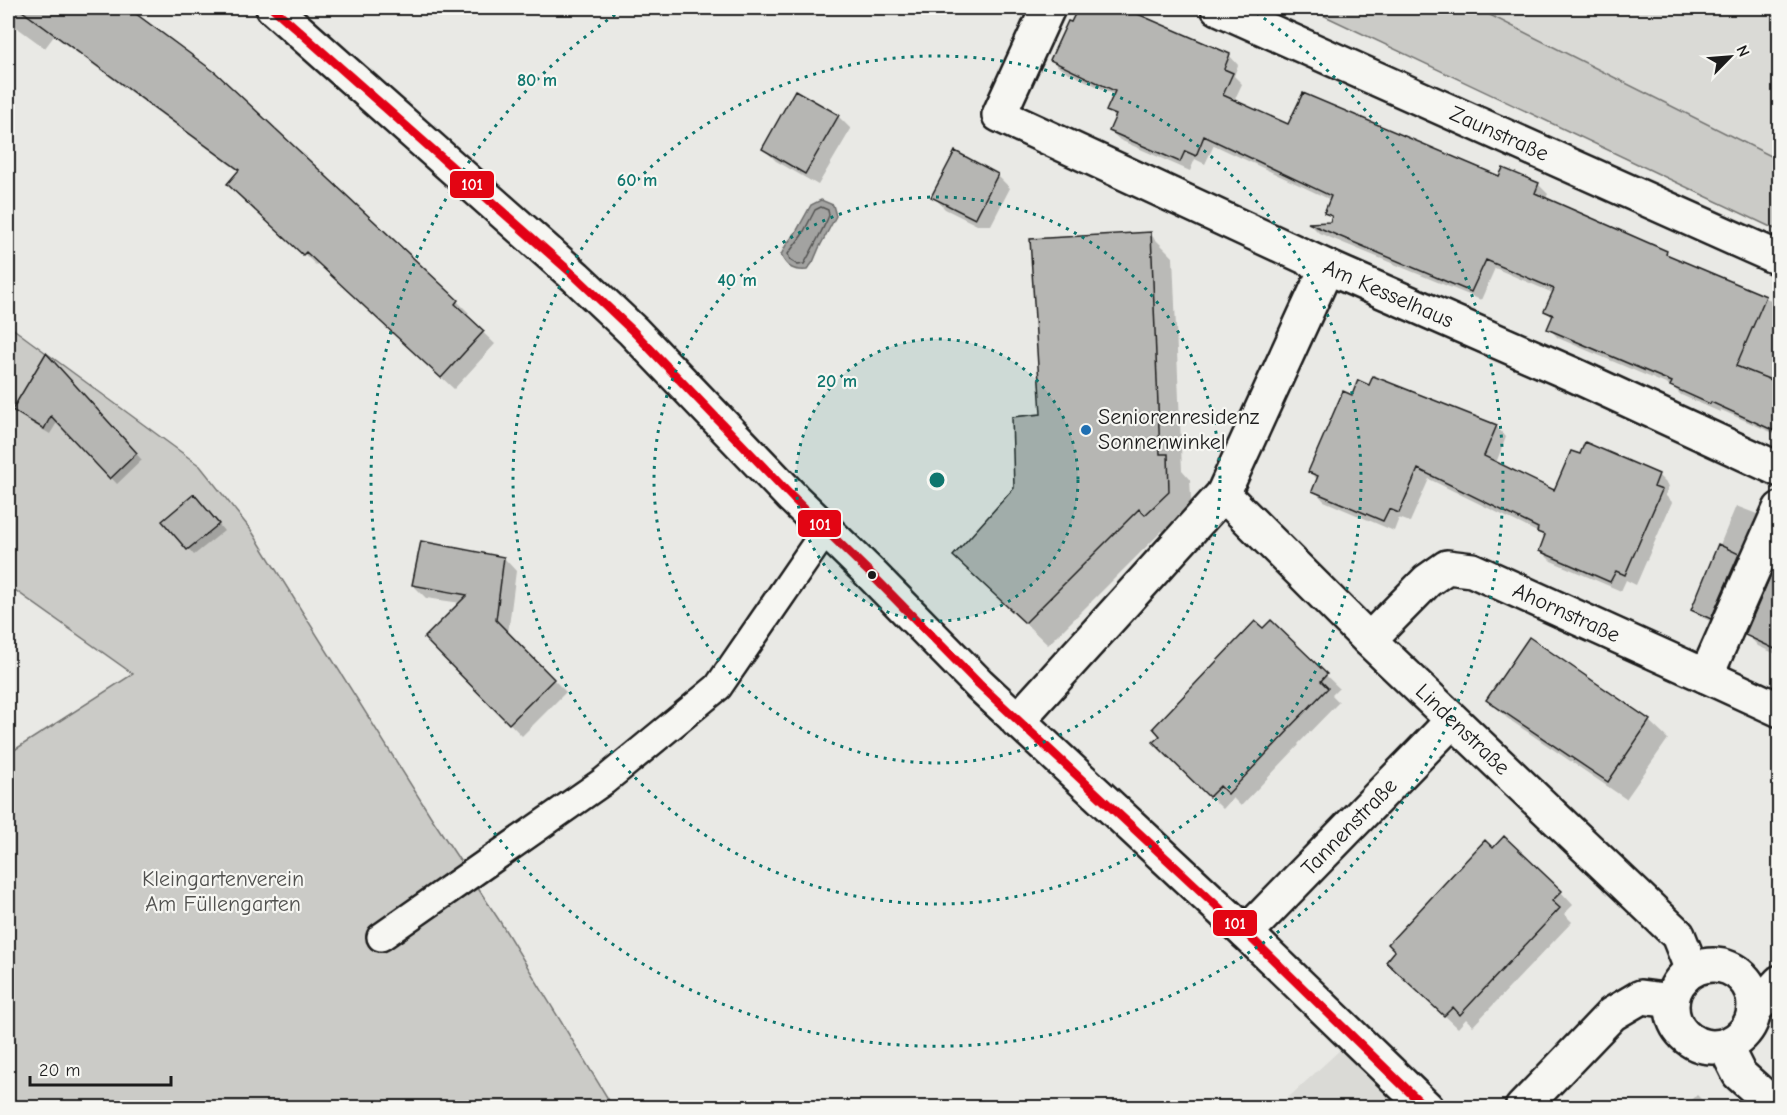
<svg xmlns="http://www.w3.org/2000/svg" width="1787" height="1115" viewBox="0 0 1787 1115" font-family="'Comic Neue',sans-serif">
<style>
.built{fill:#dadad6}
.green{fill:#cbcbc7;stroke:#747472;stroke-width:1.5}
.water{fill:#a3a3a1;stroke:#6d6d6c;stroke-width:1.5}
.shadow{fill:#0003}
.lines{fill:none;stroke-linecap:round;stroke-linejoin:round}
.shore{stroke:#525251;stroke-width:1.5}
.building{fill:#b6b6b3;stroke:#1c1c1c;stroke-width:1.5}
.service-casing{stroke:#1c1c1c;stroke-width:32}
.minor-casing{stroke:#1c1c1c;stroke-width:38}
.service{stroke:#f6f6f2;stroke-width:27}
.minor{stroke:#f6f6f2;stroke-width:33}
.bus-1-casing{stroke:#f6f6f2;stroke-width:14}
.bus-1{stroke:#e30513;stroke-width:9}
.ring{fill:none;stroke:#0f766e;stroke-width:3;stroke-dasharray:3 6}
.poi-dot{fill:#1f6fb2;stroke:#f6f6f2;stroke-width:2}
.bus-dot{fill:#1c1c1c;stroke:#f6f6f2;stroke-width:2}
.labels{text-anchor:middle;dominant-baseline:central;stroke-width:4.5;stroke-linejoin:round;paint-order:stroke}
.street-label{font-size:22px;fill:#1c1c1c;stroke:#f6f6f2}
.poi-label{font-size:22px;fill:#1c1c1c;stroke:#f6f6f2;text-anchor:start}
.park-label{font-size:22px;fill:#51514f;stroke:#f6f6f2}
.centre{fill:#0f766e;stroke:#f6f6f2;stroke-width:3}
.ring-label{font-size:18px;text-anchor:middle;font-weight:bold;fill:#0f766e;stroke:#f6f6f2;stroke-width:4.5;stroke-linejoin:round;paint-order:stroke}
.line-badge{stroke:#f6f6f2;stroke-width:2}
.badge-label{font-size:16px;text-anchor:middle;font-weight:bold;fill:#fff}
</style>
<rect width="100%" height="100%" fill="#e9e9e5"/>
<filter id="ink" filterUnits="userSpaceOnUse"><feTurbulence type="fractalNoise" baseFrequency=".0167" numOctaves="2"/><feDisplacementMap in="SourceGraphic" scale="12" xChannelSelector="R" yChannelSelector="G"/><feConvolveMatrix kernelMatrix="1 2 1 2 8 2 1 2 1" color-interpolation-filters="sRGB"/></filter>
<g filter="url(#ink)">
<path class="built" d="M1481,8H1779V160L1480,10Z
M1341,1049L1403,1107L1277,1108Z"/>
<path class="green" d="M1308,8H1481L1480,10L1779,160V231Z
M8,325L200,466L251,530L433,820L499,920L613,1107H8V754L133,674L8,585Z"/>
<path class="water" d="M821,200L833,205L836,216L819,248L813,262L807,270C794,271 787,268 781,255L786,245L796,232L811,205Z"/>
<path class="shadow" d="M8,8H126L215,74L457,301L469,313L466,316L495,344L454,389L318,263L316,265L241,195L240,172L54,36L45,48L8,21Z
M1079,8H1129L1136,14L1229,55L1238,65L1234,76L1242,84L1234,101L1289,126L1500,178L1538,184L1548,194L1545,200L1666,252L1672,258L1780,304V436L1721,410L1720,412L1681,395L1673,387L1558,338L1549,328L1553,318L1546,311L1553,293L1495,268L1481,300L1319,233L1311,225L1331,224L1333,219L1325,212L1331,200L1214,145L1205,164L1195,159L1190,171L1120,140L1110,131L1116,118L1108,110L1115,95L1061,69L1051,60Z
M838,116L851,129L818,185L776,161L764,149Z
M955,153L997,175L1010,188L991,225H977L945,209L933,196Z
M1150,234L1173,257L1182,470L1190,479L1192,515L1168,537L1162,531L1048,645L978,578L1015,489L1042,415Z
M52,361L142,460L117,484L58,421L50,434L20,416L14,410Z
M1353,397L1496,426L1506,437L1496,463L1555,493L1658,475L1669,486L1665,495L1672,502L1636,585L1626,580L1621,591L1551,561L1541,551L1546,539L1541,534L1429,479L1410,522L1399,518L1394,531L1324,501L1314,490L1318,480L1310,472Z
M200,502L224,531L194,555L164,521Z
M1736,506L1757,514L1763,520L1717,624L1699,616L1693,610Z
M504,558L516,571L508,634L566,692L522,736L426,638L461,603L426,598L413,585Z
M1780,560V656L1758,646L1747,634Z
M1271,622L1339,688L1332,695L1339,702L1298,744L1299,745L1241,806L1233,798L1223,809L1155,742Z
M1488,699L1649,721L1668,739L1626,799L1507,718Z
M1493,850L1561,892L1573,905L1564,914L1572,922L1473,1026L1466,1019L1458,1028L1400,974Z
M1697,1095L1710,1108H1672L1680,1099L1687,1105Z"/>
<g class="lines">
<path class="shore" d="M821,207L828,210C828,212 829,213 829,215C829,218 806,261 804,264L798,265L790,260L788,254L802,235L815,210Z"/>
</g>
<path class="building" d="M18,8H128L216,73L458,300L455,304L484,331L441,378L306,252L303,255L227,184L239,170Z
M1078,8H1124L1230,54L1224,69L1233,73L1223,95L1288,124L1303,93L1499,176L1503,168L1539,183L1535,193L1667,251L1666,254L1766,296L1736,366L1779,383V433L1711,402L1710,404L1670,386L1672,382L1547,329L1553,315L1544,311L1554,289L1486,260L1471,292L1308,223L1330,222L1332,216L1324,213L1331,196L1204,136L1196,156L1185,151L1180,162L1109,131L1116,115L1106,111L1115,91L1050,60L1068,21L1071,22Z
M795,90L839,115L805,174L762,149Z
M955,151L998,174L975,219L931,197Z
M1151,232L1160,454H1168L1169,492L1145,515L1139,509L1025,623L953,556L1014,488L1012,417L1041,414L1030,239Z
M46,353L137,453L110,479L51,416L44,429L12,410Z
M1373,376L1497,425L1484,456L1554,490L1571,451L1580,454L1585,442L1659,474L1654,487L1662,490L1625,575L1616,571L1610,582L1539,551L1545,535L1537,532L1538,528L1418,469L1399,513L1389,509L1383,521L1312,491L1318,476L1308,472L1343,391L1352,395L1358,380L1369,385Z
M194,494L219,524L187,550L162,521Z
M421,541L504,557L496,620L554,679L509,724L424,638L467,595L412,585Z
M1718,544L1739,554L1711,619L1691,610Z
M1773,570L1779,573V651L1745,635Z
M1271,620L1327,674L1321,681L1328,688L1287,730L1288,731L1228,794L1220,786L1209,797L1153,742L1160,736L1153,728L1255,621L1263,628Z
M1529,637L1650,720L1608,782L1486,700Z
M1504,836L1562,891L1552,901L1560,908L1460,1015L1453,1007L1444,1016L1386,962L1395,951L1388,944L1485,840L1493,848Z"/>
<g class="lines">
<g class="service-casing">
<path id="service" d="M381,937L604,781L718,687L826,530"/>
</g>
<g class="minor-casing">
<g id="minor">
<path d="M273,8L576,277L633,331L793,498L869,572L979,684L1246,933L1427,1108"/>
<path id="s1" d="M1048,8L999,115L1327,267L1572,374L1780,470"/>
<path id="s2" d="M1218,8L1780,259"/>
<path id="s3" d="M1223,494L1369,640L1678,935L1692,970"/>
<path id="s4" d="M1369,640L1427,581L1447,567L1472,570L1706,676L1780,710"/>
<path d="M1706,676L1780,509"/>
<path d="M1017,721L1223,494L1327,267"/>
<path id="s5" d="M1246,933L1452,721"/>
<circle cx="1713" cy="1006" r="41"/>
<path d="M1754,1010L1780,982"/>
<path d="M1725,1046L1739,1074L1777,1108"/>
<path d="M1522,1108L1612,1014L1641,997L1672,1001"/>
</g>
</g>
<use href="#service" class="service"/>
<use href="#minor" class="minor"/>
<g class="bus-1-casing">
<path id="bus-1" d="M273,8L576,277L633,331L793,498L869,572L979,684L1246,933L1426,1108"/>
</g>
<use href="#bus-1" class="bus-1"/>
</g>
</g>
<circle cx="937" cy="480" r="141" fill="#0f766e" fill-opacity=".12"/>
<g class="ring">
<circle cx="937" cy="480" r="141"/>
<circle cx="937" cy="480" r="283"/>
<circle cx="937" cy="480" r="424"/>
<path d="M1249 8A566 566 0 1 1 625 8"/>
</g>
<circle class="poi-dot" cx="1086" cy="430" r="6"/>
<circle class="bus-dot" cx="872" cy="575" r="5"/>
<g class="labels">
<g class="street-label">
<text stroke="none"><textPath href="#s2" startOffset="308">Zaunstraße</textPath></text>
<text stroke="none"><textPath href="#s1" startOffset="546">Am Kesselhaus</textPath></text>
<text stroke="none"><textPath href="#s4" startOffset="236">Ahornstraße</textPath></text>
<text stroke="none"><textPath href="#s3" startOffset="336">Lindenstraße</textPath></text>
<text stroke="none"><textPath href="#s5" startOffset="148">Tannenstraße</textPath></text>
</g>
<g class="poi-label">
<text x="1098" y="417">Seniorenresidenz<tspan x="1098" dy="25">Sonnenwinkel</tspan></text>
</g>
<g class="park-label">
<text x="223" y="879">Kleingartenverein<tspan x="223" dy="25">Am Füllengarten</tspan></text>
</g>
</g>
<circle cx="937" cy="480" r="9" class="centre"/>
<g class="ring-label">
<text x="537" y="86">80 m</text>
<text x="637" y="186">60 m</text>
<text x="737" y="286">40 m</text>
<text x="837" y="387">20 m</text>
</g>
<g class="line-badge">
<rect x="449" y="170" width="46" height="29" rx="6" fill="#e30513"/>
<rect x="797" y="509" width="45" height="29" rx="6" fill="#e30513"/>
<rect x="1212" y="909" width="46" height="28" rx="6" fill="#e30513"/>
</g>
<g class="badge-label">
<text x="472" y="190">101</text>
<text x="820" y="530">101</text>
<text x="1235" y="929">101</text>
</g>
<rect width="1787" height="1115" fill="none" stroke="#f6f6f2" stroke-width="30"/>
<rect x="15" y="15" width="1757" height="1085" fill="none" stroke="#1c1c1c" stroke-width="2" filter="url(#ink)"/>
<g transform="translate(1730 57) rotate(65)" stroke="#f6f6f2" stroke-width="4.5" paint-order="stroke">
<path d="M0-4.5L10 22L0 15L-10 22Z" fill="#1c1c1c"/>
<text y="-9" font-size="16" font-weight="bold" text-anchor="middle" fill="#1c1c1c">N</text>
</g>
<path d="M30 1076v9h141v-9" fill="none" stroke="#1c1c1c" stroke-width="3"/>
<text x="39" y="1076" font-size="18" fill="#1c1c1c" stroke="#f6f6f2" stroke-width="4.5" paint-order="stroke">20 m</text>
</svg>
